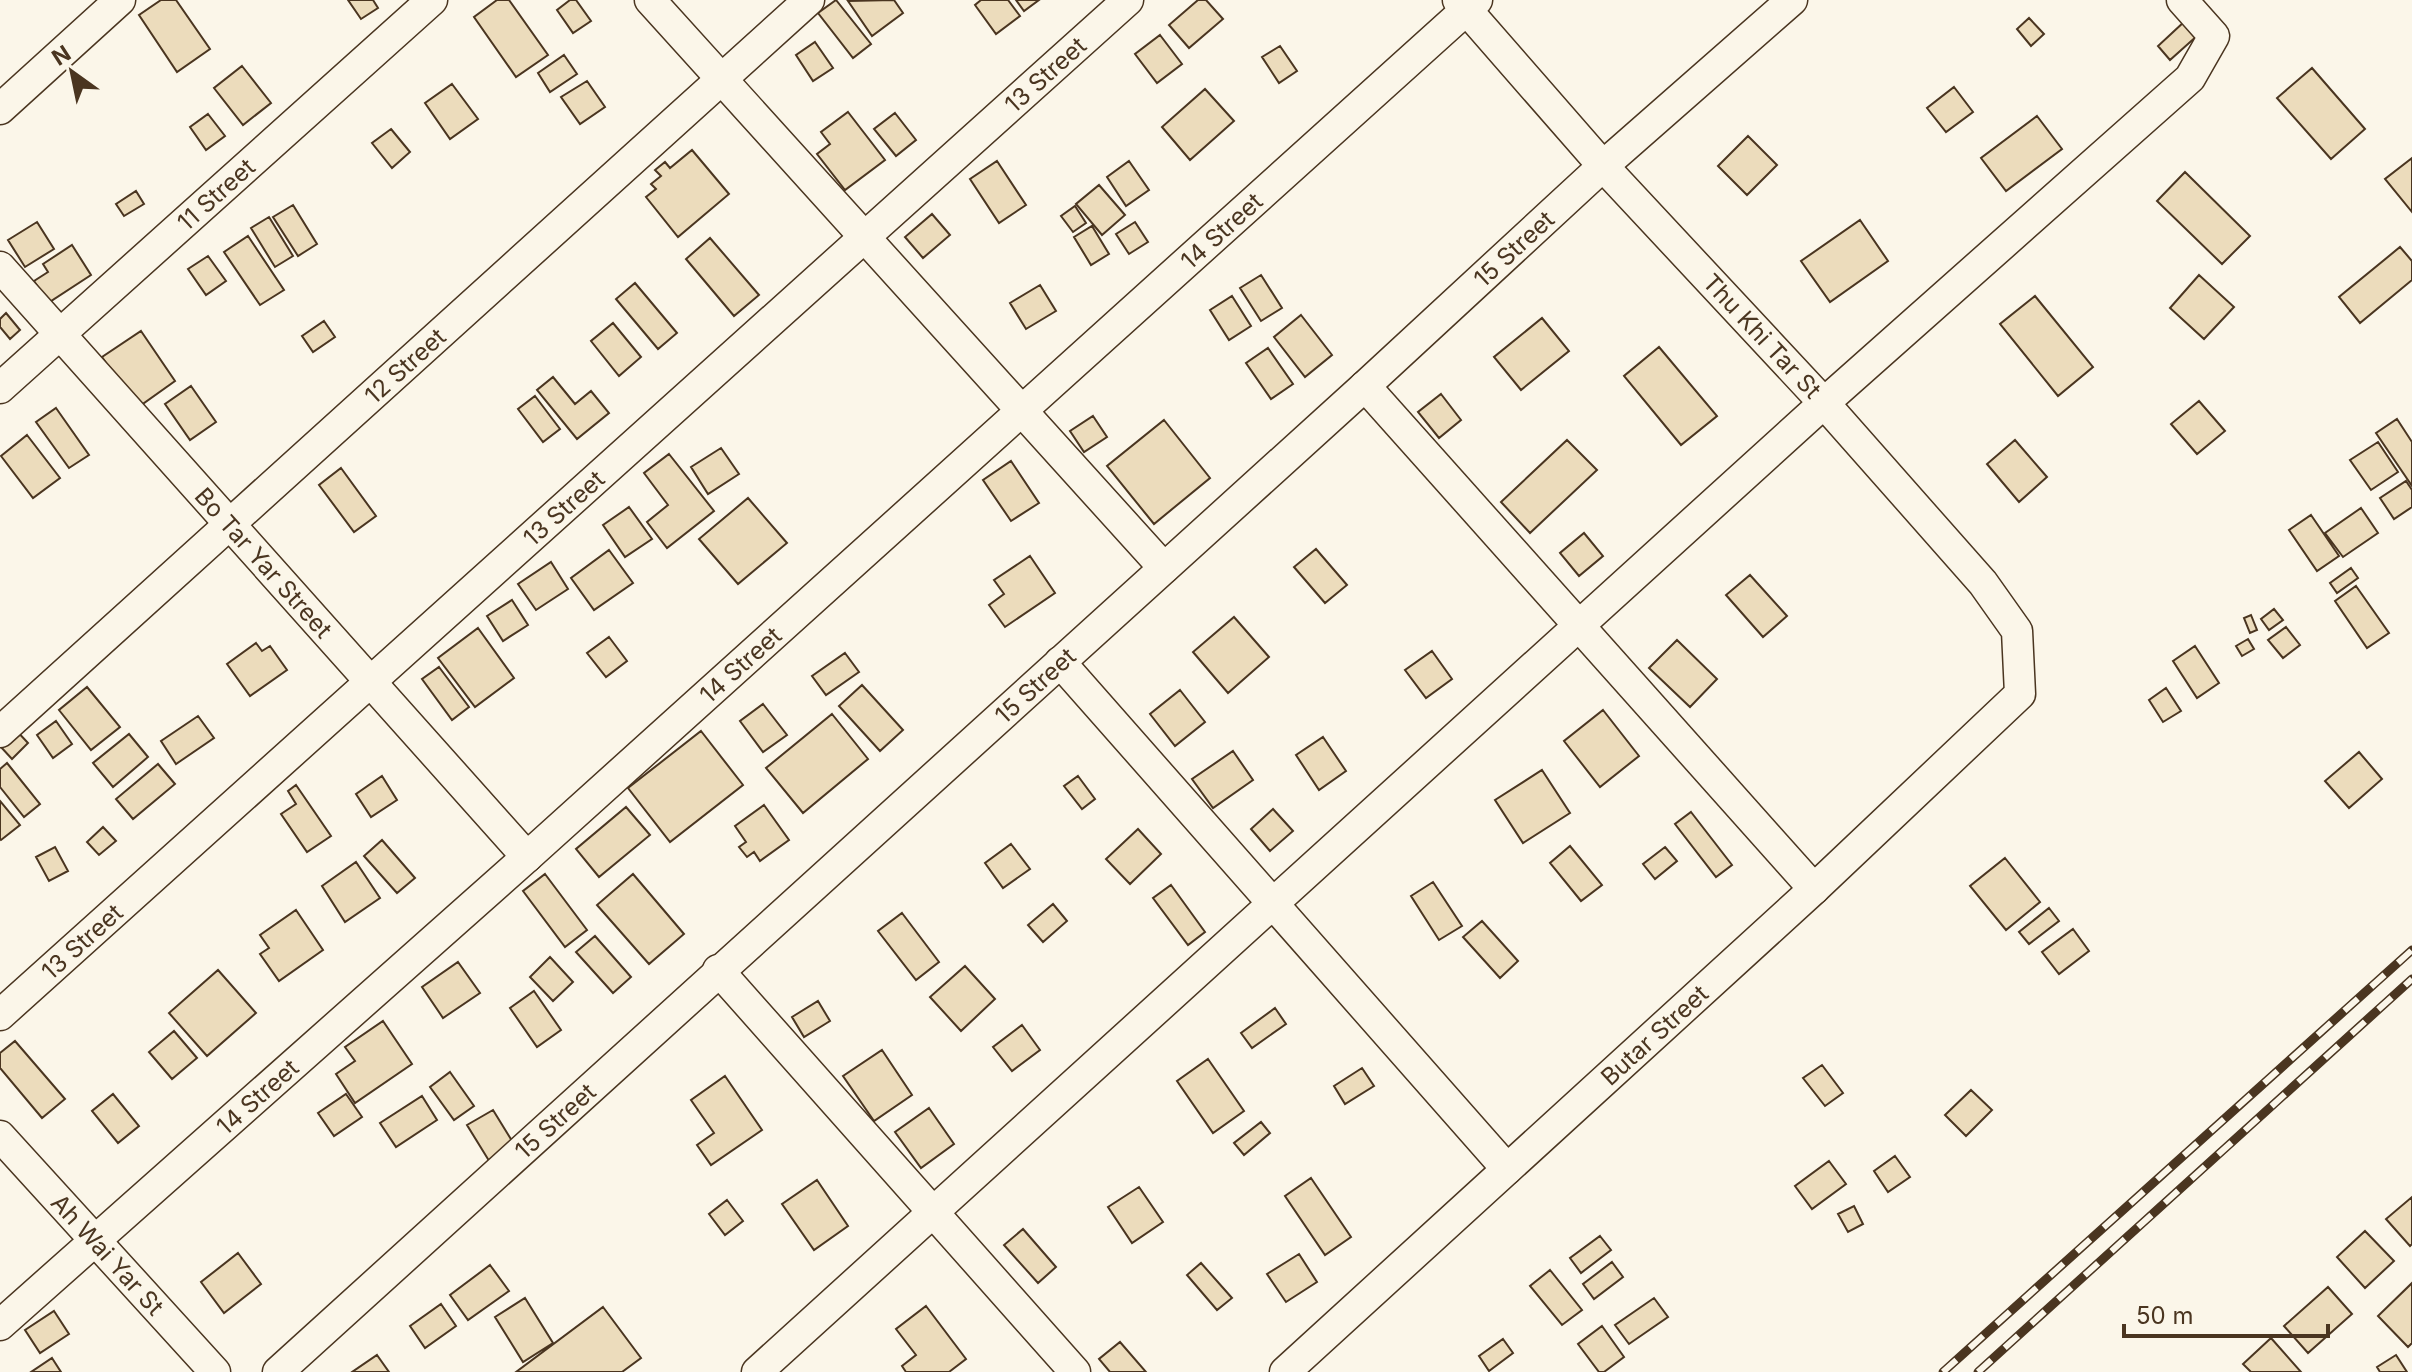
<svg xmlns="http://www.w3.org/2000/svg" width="2412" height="1372" viewBox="0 0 2412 1372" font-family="Inter,sans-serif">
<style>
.building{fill:#ecdcbc;stroke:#4a3520;stroke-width:2}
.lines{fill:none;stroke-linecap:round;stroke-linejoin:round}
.minor-casing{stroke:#4a3520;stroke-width:33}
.minor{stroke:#fbf6e9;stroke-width:30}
.rail-casing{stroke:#4a3520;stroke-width:9}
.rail{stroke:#fbf6e9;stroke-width:6;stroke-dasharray:18;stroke-linecap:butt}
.labels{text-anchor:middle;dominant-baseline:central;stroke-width:6;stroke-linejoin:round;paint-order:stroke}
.street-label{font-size:24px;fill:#4a3520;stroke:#fbf6e9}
</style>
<rect width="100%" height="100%" fill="#fbf6e9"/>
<path class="building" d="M161,0H176L210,49L177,72L139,15Z
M348,0H373L378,8L361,19Z
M497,0H509L548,55L516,77L474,17Z
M570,0H576L591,21L573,33L557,10Z
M836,0L871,44L853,58L818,13Z
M894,0L903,13L872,36L848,1Z
M981,0H1008L1020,16L996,34L975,5Z
M1016,0H1039L1024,11Z
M1198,0H1206L1223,19L1189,48L1169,25Z
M2029,18L2044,34L2031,46L2017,29Z
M2185,21L2198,35L2170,60L2158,46Z
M1160,35L1182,64L1157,83L1135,54Z
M815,42L833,68L813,81L796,55Z
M1280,46L1297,71L1279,83L1262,57Z
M564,55L577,74L550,92L538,73Z
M242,66L271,103L243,125L214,88Z
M2312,68L2365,129L2331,159L2277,98Z
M587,81L605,107L580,124L561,97Z
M452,84L478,119L450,139L425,103Z
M1954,87L1973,112L1946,132L1927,108Z
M1205,89L1234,121L1190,160L1162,127Z
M848,112L885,160L845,190L817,154L830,144L821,132Z
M895,113L916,140L896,156L874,129Z
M208,114L225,136L206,150L190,127Z
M2037,116L2062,149L2006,191L1981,158Z
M391,129L410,152L392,168L372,143Z
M1748,136L1777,165L1747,195L1718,166Z
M692,150L729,194L678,237L646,197L656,189L651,184L661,176L655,170L665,162L670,168Z
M2412,158V212L2385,179Z
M997,161L1026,205L999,223L970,179Z
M1129,161L1149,190L1126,206L1107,177Z
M2185,172L2250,236L2222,264L2157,201Z
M1099,185L1125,215L1102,235L1076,204Z
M136,191L144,204L124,216L116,204Z
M293,205L317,244L298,256L273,217Z
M1075,206L1086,223L1073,232L1061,216Z
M932,214L950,235L923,258L905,237Z
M269,217L293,256L275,267L251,228Z
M1860,220L1888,261L1830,302L1801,261Z
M37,222L54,249L25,267L8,240Z
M1135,222L1148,242L1129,254L1116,234Z
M1092,226L1109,254L1091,265L1074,237Z
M248,236L284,290L260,305L224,252Z
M710,238L759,295L734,316L686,259Z
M72,245L91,275L48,303L34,281L48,272L43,264Z
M2400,247L2412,261V280L2360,323L2339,297Z
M208,256L226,281L206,295L188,269Z
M1261,275L1282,308L1261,321L1240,288Z
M2199,275L2234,307L2204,339L2170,308Z
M635,283L677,333L658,349L616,299Z
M1040,285L1056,311L1026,329L1010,303Z
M1232,296L1251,326L1229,340L1210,310Z
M2035,296L2093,367L2058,396L2000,324Z
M6,313L20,330L10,339L0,327V319Z
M1301,315L1332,355L1305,377L1274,337Z
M1542,318L1569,351L1521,390L1494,357Z
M324,321L335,337L313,352L302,336Z
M613,323L641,357L619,376L591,341Z
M141,331L175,381L137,408L102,357Z
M1659,347L1717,416L1681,445L1624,376Z
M1268,348L1293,384L1271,399L1246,363Z
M553,377L575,404L591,391L609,413L577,439L537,390Z
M191,386L216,422L190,440L165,404Z
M1441,394L1461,420L1439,438L1418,412Z
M535,396L560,429L543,442L518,409Z
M2199,401L2225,431L2197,454L2171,424Z
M56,408L89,455L69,468L36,422Z
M1093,416L1107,437L1084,452L1070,431Z
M2397,419L2412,442V486L2376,433Z
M1164,420L1210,478L1154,524L1107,466Z
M27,435L60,478L33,498L1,456Z
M1567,440L1597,470L1530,533L1501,502Z
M2015,440L2047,477L2019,502L1987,464Z
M2378,442L2398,472L2371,490L2350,460Z
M721,448L739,474L708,494L691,467Z
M669,454L714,511L667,548L647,522L668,505L644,473Z
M1011,461L1039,503L1011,521L983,480Z
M341,468L376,516L354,532L319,485Z
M2406,481L2412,490V507L2394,519L2380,498Z
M748,498L787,543L738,584L699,539Z
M629,507L652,539L625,557L603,525Z
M2361,508L2378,533L2343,557L2325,533Z
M2311,515L2339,556L2317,571L2289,530Z
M1584,533L1603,556L1579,576L1560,553Z
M1316,549L1347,585L1325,603L1294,567Z
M609,550L633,583L594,610L571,578Z
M1030,556L1055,593L1005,627L989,605L1004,594L994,580Z
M551,562L568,589L536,610L518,584Z
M2351,568L2358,578L2337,593L2330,583Z
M1750,575L1787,616L1763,637L1726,595Z
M2356,586L2389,633L2367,648L2335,601Z
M512,600L528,625L503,641L487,616Z
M2274,609L2283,620L2269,630L2261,619Z
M2251,615L2257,630L2250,633L2244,618Z
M1234,617L1269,657L1228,693L1193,652Z
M2286,627L2300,645L2283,658L2268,640Z
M478,628L514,678L475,707L438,658Z
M609,637L627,661L606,677L587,653Z
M2248,639L2254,649L2242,656L2236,646Z
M1677,640L1717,679L1690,707L1649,668Z
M256,643L262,651L270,646L287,670L250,696L227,664Z
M2195,646L2219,683L2197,698L2173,661Z
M1432,651L1452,679L1426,698L1405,670Z
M845,653L859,672L826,695L812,676Z
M439,667L469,707L452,720L422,679Z
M862,685L903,730L880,751L839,706Z
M87,687L120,727L91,750L59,710Z
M2166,688L2181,711L2163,722L2149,700Z
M1180,690L1205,722L1175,746L1150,714Z
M763,704L787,735L763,752L740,721Z
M1603,710L1639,756L1600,787L1564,741Z
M832,714L868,759L803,813L766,768Z
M198,716L214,738L176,764L161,741Z
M56,721L72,744L53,758L37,735Z
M14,728L28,743L12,759L0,746Z
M701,731L743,785L670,842L628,788Z
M129,734L148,757L113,787L93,763Z
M1323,737L1346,771L1319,790L1296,755Z
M1233,751L1253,780L1213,808L1192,779Z
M2359,752L2382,779L2349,808L2325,781Z
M7,763L40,804L24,817L0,787V769Z
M158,764L175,784L133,819L116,799Z
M1542,770L1570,813L1523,843L1495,800Z
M382,776L397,800L371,817L356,794Z
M1078,776L1095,799L1082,809L1064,786Z
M296,785L331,836L307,852L281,814L296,804L288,791Z
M0,801L20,825L1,840L0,839Z
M764,805L789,840L760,861L754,852L747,857L739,847L746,842L735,826Z
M626,807L650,835L599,877L576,849Z
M1273,809L1293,831L1270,851L1251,829Z
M1691,812L1732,865L1716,877L1675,824Z
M103,827L116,841L99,855L87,842Z
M1138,829L1161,854L1130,884L1106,859Z
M382,840L415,878L397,893L364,856Z
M1011,844L1030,869L1003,888L985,863Z
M1570,846L1602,885L1581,901L1550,863Z
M55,847L68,871L49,881L36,857Z
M1665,847L1677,861L1655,879L1643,864Z
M2005,858L2040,902L2006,930L1970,886Z
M356,862L380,898L345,922L322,886Z
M545,874L587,930L565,947L523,891Z
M633,874L684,934L649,964L597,905Z
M1433,882L1462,926L1439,940L1411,896Z
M1171,885L1205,932L1188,945L1153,898Z
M1053,904L1067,921L1043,942L1028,925Z
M2049,908L2059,921L2029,944L2019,932Z
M296,910L323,950L279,981L260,954L269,948L260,935Z
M902,913L939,962L916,980L878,931Z
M1482,921L1518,961L1500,978L1463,937Z
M2073,929L2089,951L2059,974L2042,952Z
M595,936L631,977L613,993L576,952Z
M550,957L573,982L553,1001L530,977Z
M458,962L480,993L443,1018L422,987Z
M965,966L995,999L961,1031L930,997Z
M218,970L256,1013L207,1056L169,1013Z
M534,991L561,1030L537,1047L510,1008Z
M818,1001L830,1021L804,1037L792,1017Z
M1275,1008L1286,1024L1252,1048L1241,1033Z
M383,1021L412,1064L355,1103L336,1074L355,1061L345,1047Z
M1022,1025L1040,1050L1012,1071L993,1047Z
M174,1031L197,1058L172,1079L149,1052Z
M15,1041L65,1099L42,1118L0,1068V1053Z
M882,1050L912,1095L874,1121L843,1076Z
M1208,1059L1244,1111L1213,1133L1177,1081Z
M1822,1065L1843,1093L1825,1106L1803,1078Z
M1362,1068L1374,1086L1345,1104L1334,1086Z
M450,1072L474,1106L454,1120L430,1087Z
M725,1076L762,1130L711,1165L697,1145L714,1133L691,1100Z
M1971,1090L1992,1110L1966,1136L1945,1115Z
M113,1094L139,1126L118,1143L92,1111Z
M346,1094L362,1117L334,1136L318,1113Z
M422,1096L437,1120L396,1147L380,1123Z
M929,1108L954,1144L921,1168L895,1132Z
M493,1110L517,1149L491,1164L467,1125Z
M1261,1122L1270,1133L1244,1155L1234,1143Z
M1895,1156L1910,1177L1888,1192L1874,1171Z
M1829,1161L1846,1184L1812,1209L1795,1186Z
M1311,1178L1351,1237L1325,1255L1285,1196Z
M817,1180L848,1226L814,1250L782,1204Z
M1139,1187L1163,1222L1132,1243L1108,1207Z
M2412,1197V1244L2410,1246L2386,1219Z
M727,1200L743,1221L725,1235L709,1214Z
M1854,1206L1863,1224L1848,1232L1838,1214Z
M1023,1229L1056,1267L1038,1283L1004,1245Z
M2365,1231L2394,1261L2365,1288L2337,1257Z
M1600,1236L1611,1250L1581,1273L1570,1258Z
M238,1253L261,1284L224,1313L201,1282Z
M1299,1254L1317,1282L1286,1302L1267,1274Z
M1612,1262L1623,1277L1594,1299L1583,1284Z
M1201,1263L1232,1298L1217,1310L1187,1275Z
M490,1265L509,1291L468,1320L450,1295Z
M1550,1270L1582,1310L1562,1325L1530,1286Z
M2412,1283V1343L2408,1347L2378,1316Z
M2328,1287L2352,1314L2308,1353L2284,1326Z
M525,1298L553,1343L523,1362L495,1317Z
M1654,1298L1668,1317L1629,1344L1615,1325Z
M441,1304L456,1326L425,1348L410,1326Z
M926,1306L966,1359L949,1372H906L902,1366L916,1355L896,1329Z
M603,1307L641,1358L622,1372H516Z
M54,1311L69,1334L40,1353L25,1330Z
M1602,1326L1624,1357L1604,1372H1599L1578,1344Z
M2271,1338L2301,1372H2251L2243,1364Z
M1503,1339L1513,1353L1489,1371L1479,1356Z
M1120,1342L1146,1372H1110L1099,1359Z
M377,1355L389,1372H352Z
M2396,1355L2407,1372H2380L2377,1367Z
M52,1358L61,1372H31Z"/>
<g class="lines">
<g class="minor-casing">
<g id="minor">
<path d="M650,0L1164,568"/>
<path d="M0,109L120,0"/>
<path id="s1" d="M0,267L527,857"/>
<path d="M1365,386L1814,889"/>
<path id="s2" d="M0,388L432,0"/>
<path d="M1060,662L1507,1169"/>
<path id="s3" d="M0,732L809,0"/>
<path d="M718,970L1075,1372"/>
<path id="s4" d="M0,1015L1128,0"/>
<path id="s5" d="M0,1136L215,1372"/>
<path id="s6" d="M0,1325L527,857L1477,0"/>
<path id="s7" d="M278,1372L1365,386L1603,166L1792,0"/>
<path d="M757,1372L1824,403L2190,78L2214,36L2182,0"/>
<path id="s8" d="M1285,1372L1814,889L2020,694L2017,631L1983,583L1824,403L1603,166L1458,0"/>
</g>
</g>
<use href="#minor" class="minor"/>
<g class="rail-casing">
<path id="rail" d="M1943,1372L2412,950
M1978,1372L2412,979"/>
</g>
<use href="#rail" class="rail"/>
</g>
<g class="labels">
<g class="street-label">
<text stroke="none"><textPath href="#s4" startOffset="1406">13 Street</textPath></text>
<text stroke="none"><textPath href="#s2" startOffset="290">11 Street</textPath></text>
<text stroke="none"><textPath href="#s6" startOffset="1640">14 Street</textPath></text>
<text stroke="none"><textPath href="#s7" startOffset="1670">15 Street</textPath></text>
<text transform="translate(1762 336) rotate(47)">Thu Khi Tar St</text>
<text stroke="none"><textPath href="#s3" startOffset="546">12 Street</textPath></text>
<text stroke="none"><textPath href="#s4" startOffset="758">13 Street</textPath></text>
<text stroke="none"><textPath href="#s1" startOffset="396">Bo Tar Yar Street</textPath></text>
<text stroke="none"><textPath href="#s6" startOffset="992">14 Street</textPath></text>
<text stroke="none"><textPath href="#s7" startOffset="1022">15 Street</textPath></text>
<text stroke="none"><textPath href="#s4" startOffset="110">13 Street</textPath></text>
<text stroke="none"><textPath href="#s8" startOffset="500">Butar Street</textPath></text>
<text stroke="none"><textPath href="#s6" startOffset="344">14 Street</textPath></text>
<text stroke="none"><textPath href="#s7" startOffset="374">15 Street</textPath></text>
<text stroke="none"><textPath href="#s5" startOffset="160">Ah Wai Yar St</textPath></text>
</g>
</g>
<g transform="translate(72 72) rotate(327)" stroke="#fbf6e9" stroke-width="6" paint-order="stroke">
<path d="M0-6L14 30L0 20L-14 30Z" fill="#4a3520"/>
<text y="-12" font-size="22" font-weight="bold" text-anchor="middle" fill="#4a3520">N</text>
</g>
<path d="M2124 1324v12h204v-12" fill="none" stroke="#4a3520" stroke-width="4"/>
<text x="2136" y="1324" font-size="24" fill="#4a3520" stroke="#fbf6e9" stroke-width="6" paint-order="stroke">50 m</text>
</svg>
